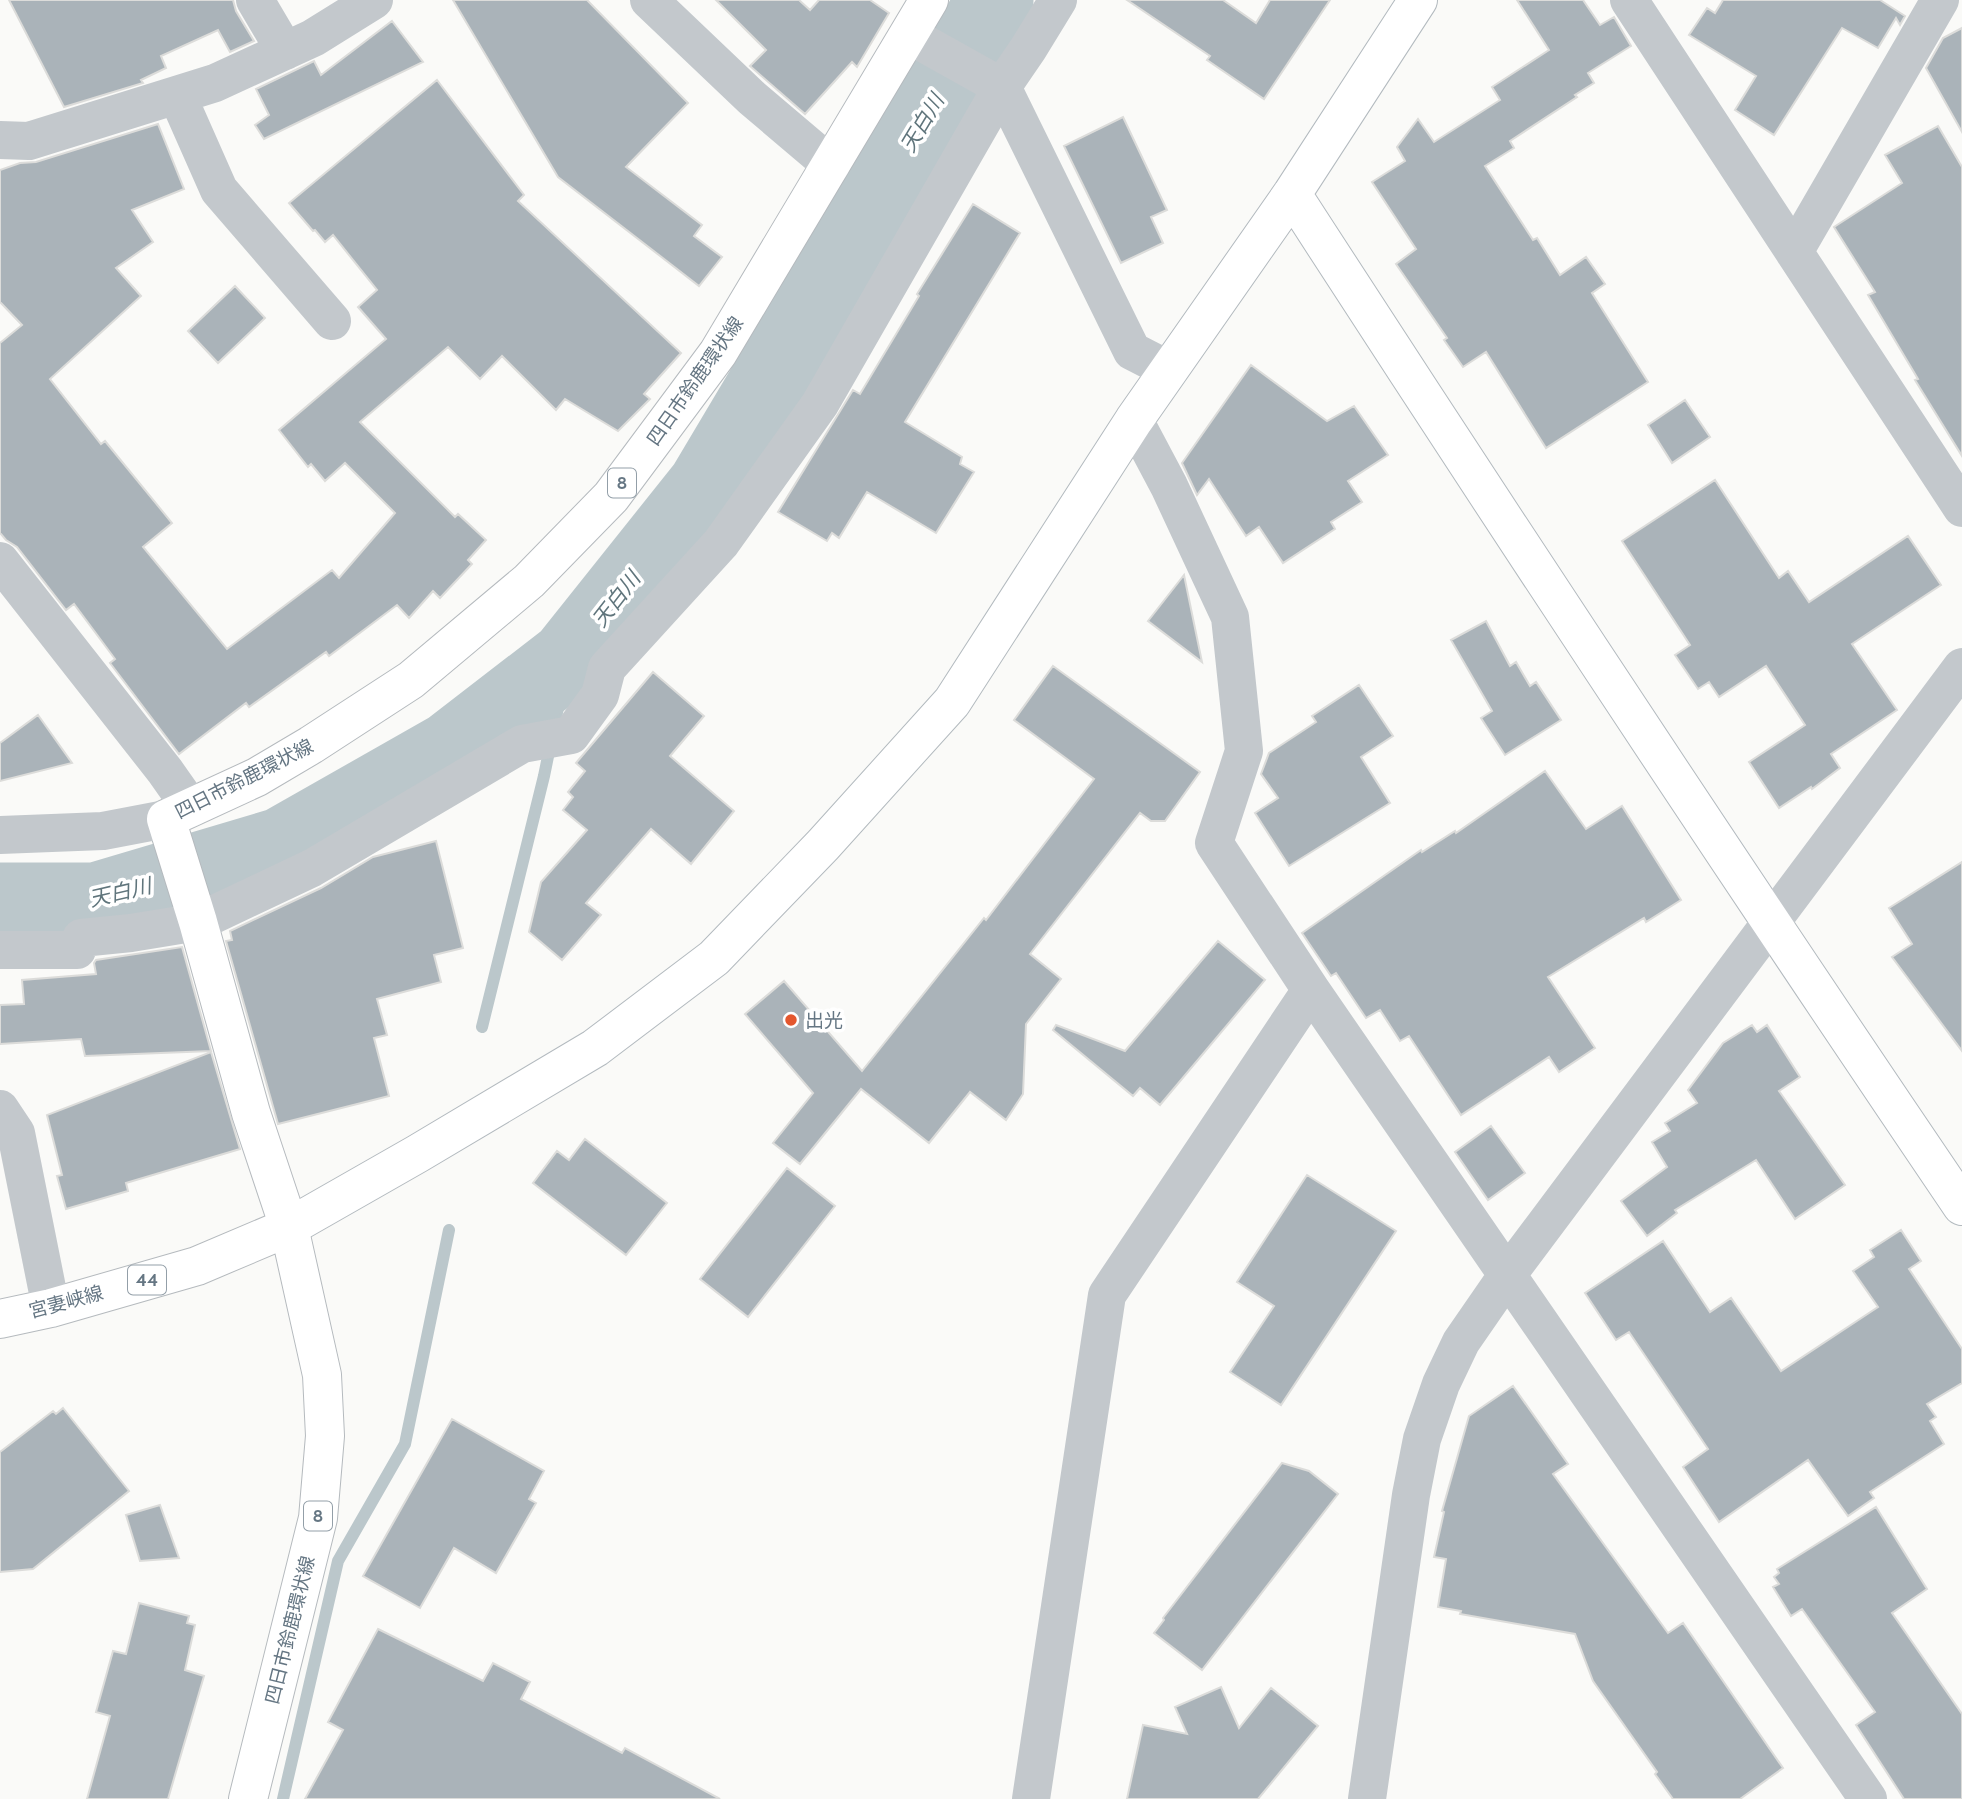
<svg xmlns="http://www.w3.org/2000/svg" width="1962" height="1799" viewBox="0 0 1962 1799" font-family="Cabin,'Noto Sans JP',sans-serif">
<style>
.lines{fill:none;stroke-linecap:round;stroke-linejoin:round}
.stream{stroke:#bbc7cb;stroke-width:12}
.river{stroke:#bbc7cb;stroke-width:77}
.building{fill:#aab3b9;stroke:#dcdcda;stroke-width:2}
.secondary-casing{stroke:#b3babf;stroke-width:40}
.primary-casing{stroke:#b5babe;stroke-width:40}
.street{stroke:#c3c8cc;stroke-width:38}
.secondary{stroke:#fff;stroke-width:38}
.primary{stroke:#fff;stroke-width:38}
.poi-dot{fill:#e4572e;stroke:#fff;stroke-width:2.5}
.labels{text-anchor:middle;dominant-baseline:central;stroke-width:7;stroke-linejoin:round;paint-order:stroke}
.shield{fill:#fff;stroke:#939fa8;stroke-width:2}
.shield-label{font-size:18px;font-weight:bold;fill:#657683}
.street-label{font-size:19px;fill:#657683;stroke:#fff}
.poi-label{font-size:19px;fill:#657683;stroke:#fff;text-anchor:start}
.water-label{font-size:21px;font-style:italic;fill:#60757c;stroke:#fff}
</style>
<rect width="100%" height="100%" fill="#fafaf8"/>
<g class="lines">
<path class="stream" d="M482,1027L544,776L568,659
M283,1799L338,1561L405,1444L449,1230"/>
<path class="river" d="M0,901H96L281,846L450,750L568,659L706,486L995,0"/>
</g>
<path class="building" d="M9,0H233L236,11L254,41L230,52L218,30L161,56L166,68L141,80L143,83L64,107Z
M453,0H587L688,103L626,167L702,225L694,236L722,257L699,286L558,177Z
M716,0H799L810,10L819,0H870L889,13L857,67L852,62L805,114L750,66L766,50Z
M1127,0H1223L1256,23L1270,0H1330L1264,99L1207,60L1210,56Z
M1517,0H1583L1600,25L1614,17L1631,46L1588,73L1594,83L1575,95L1577,97L1510,141L1514,148L1485,166L1533,240L1537,238L1560,275L1586,257L1605,284L1592,293L1648,382L1546,448L1486,352L1463,367L1444,340L1447,338L1396,264L1416,249L1372,182L1405,161L1397,147L1418,119L1434,142L1500,100L1492,87L1549,50Z
M1723,0H1880L1905,16L1900,25L1896,18L1878,48L1842,28L1774,135L1735,110L1756,76L1689,35L1707,8L1715,13Z
M392,21L423,62L264,139L255,125L269,115L256,89L314,61L321,75Z
M1962,28V132L1926,68L1943,38Z
M437,80L524,195L518,201L681,353L644,394L650,399L618,431L565,399L556,410L502,356L480,379L448,347L360,422L455,517L458,514L486,540L468,560L472,564L440,598L433,591L409,618L397,605L329,656L326,652L249,707L246,703L179,754L110,663L115,659L74,604L66,610L17,547L6,540L0,533V343L22,325L0,302V170L20,163L36,162L158,124L184,189L132,210L153,242L116,268L141,296L50,379L101,444L105,441L172,523L143,547L227,649L332,570L339,578L395,513L345,463L325,481L311,464L308,467L279,430L386,339L358,307L377,290L333,235L325,242L315,230L313,231L289,203Z
M1123,117L1167,210L1151,217L1163,243L1121,263L1064,146Z
M1938,126L1962,167V456L1915,380L1918,379L1868,295L1875,292L1834,227L1902,183L1885,155Z
M973,204L1020,233L905,422L962,457L960,464L974,472L936,533L867,492L839,538L832,533L827,541L778,512L853,390L860,394L919,296L917,294Z
M235,286L265,318L218,363L188,331Z
M1251,365L1327,421L1354,406L1388,455L1348,481L1362,502L1331,522L1335,529L1283,563L1259,527L1246,536L1209,479L1197,495L1182,463Z
M1685,400L1710,437L1672,463L1648,425Z
M1715,480L1779,578L1788,571L1809,602L1908,536L1941,585L1852,644L1897,710L1831,754L1840,768L1812,789L1811,787L1779,808L1749,762L1805,725L1766,666L1719,697L1709,682L1698,689L1675,655L1690,645L1622,541Z
M1184,575L1202,662L1148,621Z
M1486,621L1510,666L1516,662L1530,686L1536,682L1561,720L1505,755L1481,718L1492,711L1451,640Z
M1053,666L1200,772L1165,821H1151L1140,813L1030,954L1061,979L1026,1024L1023,1094L1006,1120L970,1092L929,1143L861,1089L800,1164L773,1143L813,1093L745,1014L784,981L862,1071L984,918L986,920L1094,779L1014,720Z
M653,672L704,716L670,756L734,811L691,864L651,829L586,903L601,915L562,960L529,932L541,882L587,830L563,810L573,797L568,792L585,771L576,763Z
M1359,685L1393,736L1361,757L1390,803L1289,866L1255,813L1278,798L1261,774L1269,753L1316,722L1312,716Z
M38,715L72,763L0,781V743Z
M1545,771L1586,829L1622,806L1681,900L1646,922L1644,918L1548,977L1595,1048L1559,1072L1549,1057L1461,1115L1409,1036L1400,1041L1380,1010L1366,1018L1336,973L1331,976L1302,933L1421,850L1422,852L1455,831L1456,833Z
M436,841L463,948L434,955L441,982L377,999L387,1035L374,1038L389,1096L278,1124L226,941L232,940L230,931L321,888L373,857Z
M1962,862V1051L1892,957L1912,944L1889,908Z
M1218,941L1265,980L1160,1105L1140,1088L1133,1096L1053,1030L1056,1025L1125,1051Z
M182,947L211,1051L85,1056L81,1039L0,1044V1005L24,1004L22,980L96,974L94,963L96,960Z
M1752,1025L1757,1032L1767,1025L1800,1077L1779,1091L1845,1185L1795,1219L1756,1160L1675,1210L1677,1213L1647,1236L1621,1201L1667,1167L1652,1142L1670,1131L1665,1123L1697,1103L1688,1090L1723,1043Z
M211,1052L240,1149L126,1183L128,1191L66,1209L57,1176L62,1175L47,1115Z
M1491,1126L1525,1173L1488,1200L1455,1152Z
M585,1139L667,1203L626,1255L533,1183L557,1151L569,1160Z
M787,1168L835,1206L748,1317L700,1279Z
M1307,1175L1396,1231L1281,1405L1230,1372L1274,1306L1237,1282Z
M1901,1230L1921,1261L1909,1269L1962,1349V1383L1927,1404L1936,1417L1930,1421L1944,1444L1870,1492L1874,1498L1848,1516L1808,1460L1719,1522L1683,1467L1708,1449L1629,1332L1616,1340L1585,1293L1663,1241L1710,1312L1731,1298L1781,1371L1878,1307L1853,1271L1874,1257L1870,1250Z
M1513,1386L1568,1464L1553,1474L1668,1633L1683,1623L1783,1768L1740,1799H1673L1655,1774L1657,1772L1593,1681L1575,1634L1460,1614L1461,1611L1438,1607L1446,1559L1434,1557L1444,1512L1442,1511L1469,1416Z
M63,1408L129,1491L33,1569L0,1572V1452L53,1411L56,1414Z
M452,1419L544,1471L529,1499L536,1503L496,1573L454,1548L420,1608L363,1576Z
M1282,1463L1309,1471L1338,1494L1202,1670L1154,1633L1164,1620L1163,1618Z
M160,1505L179,1558L140,1561L126,1515Z
M1876,1507L1927,1589L1892,1613L1962,1714V1799H1904L1856,1725L1875,1712L1802,1609L1791,1616L1773,1587L1779,1584L1774,1577L1779,1573L1777,1569Z
M139,1603L189,1616L187,1623L195,1625L185,1670L204,1676L168,1799H87L110,1716L96,1712L113,1651L126,1654Z
M378,1629L483,1681L493,1663L530,1682L521,1699L622,1753L625,1748L720,1799H305L343,1730L328,1722Z
M1221,1687L1239,1728L1271,1688L1318,1726L1258,1799H1127L1143,1725L1187,1734L1175,1707Z"/>
<g class="lines">
<g class="secondary-casing">
<path id="secondary" d="M1292,194C1512,534 1735,871 1962,1206
M289,1227L417,1154L595,1048L714,958L823,845L952,702L1134,420L1292,194L1418,0"/>
</g>
<g class="primary-casing">
<path id="primary" d="M0,1319L51,1308L197,1266L289,1227
M248,1799L318,1518L325,1436L322,1375L289,1227L251,1113L198,922L166,819L257,777L311,745L411,680L529,581L611,497L718,353L929,0"/>
</g>
<path class="street" d="M255,0L285,51
M649,0L752,98L831,165
M1629,0L1962,508
M909,35L1002,87L1132,351L1169,370
M177,95L219,190L332,321
M0,140L29,141L215,83L313,38L374,0
M1794,252L1940,0
M1134,420L1169,486L1230,617L1244,751L1214,843L1311,990L1868,1799
M0,561L165,771L191,808
M0,835L103,831L166,819
M0,950H77L81,938L131,933L198,922L312,868L522,744L571,735L600,695L607,668L721,543L820,404L1002,87L1028,49L1058,0
M0,1109L16,1133L51,1308
M1031,1799L1107,1295L1311,990
M1367,1799L1411,1495L1422,1439L1441,1384L1461,1342L1508,1274L1962,667"/>
<use href="#secondary" class="secondary"/>
<use href="#primary" class="primary"/>
</g>
<circle class="poi-dot" cx="791" cy="1020" r="7"/>
<g class="labels">
<g class="shield">
<rect x="608" y="468.5" width="28" height="29" rx="5"/>
<rect x="128" y="1265.5" width="38" height="29" rx="5"/>
<rect x="304" y="1501.5" width="28" height="29" rx="5"/>
</g>
<g class="shield-label">
<text x="622" y="483">8</text>
<text x="147" y="1280">44</text>
<text x="318" y="1516">8</text>
</g>
<g class="street-label">
<text transform="translate(695 381) rotate(-55)">四日市鈴鹿環状線</text>
<text transform="translate(244 779) rotate(-27)">四日市鈴鹿環状線</text>
<text transform="translate(66 1302) rotate(-15)">宮妻峡線</text>
<text transform="translate(290 1630) rotate(-76)">四日市鈴鹿環状線</text>
</g>
<g class="poi-label">
<text x="805" y="1020">出光</text>
</g>
<g class="water-label">
<text transform="translate(922 123) rotate(-59)">天白川</text>
<text transform="translate(616 599) rotate(-52)">天白川</text>
<text transform="translate(120 892) rotate(-13)">天白川</text>
</g>
</g>
</svg>
